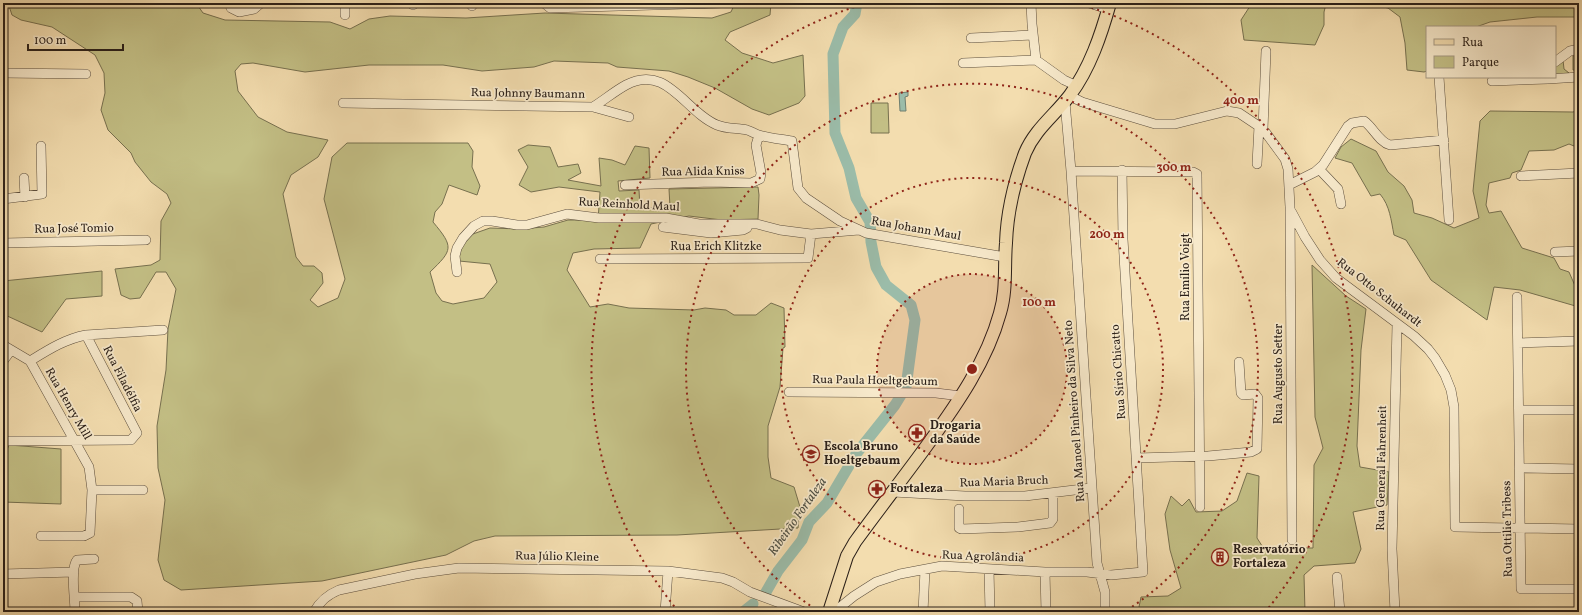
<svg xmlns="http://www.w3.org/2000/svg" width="1582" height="615" viewBox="0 0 1582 615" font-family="Vollkorn,serif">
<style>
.green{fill:#c3bf85;stroke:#77704f}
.water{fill:#9bbca9;stroke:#6e7e6f}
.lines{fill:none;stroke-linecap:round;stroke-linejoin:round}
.river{stroke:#9bbca9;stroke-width:11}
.minor-casing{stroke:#5d4f3e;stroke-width:10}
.major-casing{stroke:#2b2019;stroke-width:14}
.minor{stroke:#f7e9cb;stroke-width:9}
.major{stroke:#f3ddaf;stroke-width:12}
.ring{fill:none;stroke:#8f2418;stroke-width:2;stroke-dasharray:2 4}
.labels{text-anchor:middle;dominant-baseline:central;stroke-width:3.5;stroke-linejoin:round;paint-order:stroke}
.street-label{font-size:12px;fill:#2b2019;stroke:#f7e9cb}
.poi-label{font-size:12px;font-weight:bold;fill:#2b2019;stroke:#f7e9cb;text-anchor:start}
.water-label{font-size:13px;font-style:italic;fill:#4d4f44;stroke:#f7e9cb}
.centre{fill:#8f2418;stroke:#f7e9cb;stroke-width:2}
.ring-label{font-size:12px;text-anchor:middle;font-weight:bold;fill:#8f2418;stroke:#f7e9cb;stroke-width:3.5;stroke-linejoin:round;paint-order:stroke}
</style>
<rect width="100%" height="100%" fill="#f3ddaf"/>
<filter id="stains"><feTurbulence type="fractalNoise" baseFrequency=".005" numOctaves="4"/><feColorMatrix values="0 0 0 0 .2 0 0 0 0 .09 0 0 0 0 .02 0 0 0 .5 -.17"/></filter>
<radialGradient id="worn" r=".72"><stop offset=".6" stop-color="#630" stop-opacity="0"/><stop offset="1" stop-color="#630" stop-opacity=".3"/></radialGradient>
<path class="green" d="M8,3H196L203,13L225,20L330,22L350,29L369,19L390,16L466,18L545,13L712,18L731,12L735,3H771L770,15L730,32L725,40L742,53L773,63L803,55L805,96L799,103L769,115L752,109L715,88L688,77L669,71L617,67L608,63L554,61L534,67L482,71L443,65H369L305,72L253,63L241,64L235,71L238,91L258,117L287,132L328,140L318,157L291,175L283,194L296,257L303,266H314L322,273L323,283L310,300L318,307L338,298L345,279L324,199L332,157L347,143H468L473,151L472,167L480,186L477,195L449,185L442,204L435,212L433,222C454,247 453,250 430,272L436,293L442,301L453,304L484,298L497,282L490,264L459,261L458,251L470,235L490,228L520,229L544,227L568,220H598L600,192L559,187L531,192L519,185L528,167L518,150L528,145L550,147L558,167L578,164L581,173L568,180L601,186L599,158L612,160L625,165L635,146L649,148L650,178L618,181L619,191L639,190L640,208L670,207L669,189L758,187L759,195L758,219L722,220L689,216L651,224L640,248L594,249L573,253L567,270L590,307L608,304L629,308L694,310L705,308L726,310L734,315H756L771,303L784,308L785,347L783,348L780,387L768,426V457L771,478L794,487L800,507L798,528L677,535L495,536L474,541L446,555L322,581L181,590L164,580L158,560L165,500L158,468L157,426L166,370L168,329L176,289L166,272H156L140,298L130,299L121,295L115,269L151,265L160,260L161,221L171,203L167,194L151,182L135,162L131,153L108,130L101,110L105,93L104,73L95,55L52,27L21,20L12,15Z
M1252,3H1579V17H1537L1490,22L1476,27H1427V71L1424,72L1407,70L1405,43L1400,17L1388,8L1368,4H1326L1324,12V25L1315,45L1244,40L1241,20Z
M1573,56H1579V70H1573Z
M1563,60L1564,69L1569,73L1558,75L1555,73V66Z
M871,103H888L889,133H871Z
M1579,110V148L1569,144L1554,150L1529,151L1521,170L1512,173L1510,178L1489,183L1486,205L1489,213L1501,211L1522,248L1554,258L1560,269L1569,272L1576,288H1579V307L1520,290L1494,287L1487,320L1431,280L1406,240L1394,235C1391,220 1390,206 1380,194L1371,196L1352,163L1335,158L1341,147L1351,139L1376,151L1388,172L1404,186L1412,200L1414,213L1432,218L1454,228L1479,218L1473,191L1480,121L1490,111L1573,112Z
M1312,265L1346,296L1366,309L1361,350L1357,446L1360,467L1389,472L1387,505L1353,512L1361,549L1355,563L1314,566L1304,575L1305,612H1138L1141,597L1168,596L1181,588L1170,550L1165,514L1171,496L1182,506L1189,499L1196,512L1222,511L1237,501L1247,473L1259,476L1257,538L1266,552L1284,548H1313L1314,465L1323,448L1315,417Z
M102,271V296L66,299L42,332L3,314V281Z
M9,445L61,449V504L3,502V460Z"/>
<path class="water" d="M908,92V96L905,97L906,111H900L899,93Z"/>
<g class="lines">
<path class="river" d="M766,592L778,571L802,540L809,522L827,503L856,454L895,405L906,387L915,320L911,305L886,285L876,267L871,242L870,222L856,198L849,168L835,133L833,54L843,27L855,14L857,3
M743,612L753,604"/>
<g class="minor-casing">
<path id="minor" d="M229,3L231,8L239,12L254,9L261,3
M413,3V5
M472,3V6
M544,3L550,8L722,3
M1031,3L1032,24L1036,60L1064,80L1077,86
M1089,3L1108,9
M345,15V3
M971,38L1033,35
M1555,62L1570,51L1579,49
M963,63L1036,60
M3,73L86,74
M1439,77L1449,220
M1548,77V79L1579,77
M1492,81L1548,79
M1070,96L1082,102L1155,124H1175L1227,111L1239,113L1263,129L1285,159L1288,169L1290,207L1292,540
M1065,102L1071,171L1097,563L1105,592V612
M343,103L593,107C604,100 615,91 626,85C667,63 685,112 717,125C727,129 737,128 747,130C751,131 755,134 759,135C769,138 781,139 792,141L798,188L806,198L840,221L866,233L1005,257
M593,107L629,117
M1263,129L1266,51
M1257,164L1259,126
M1319,169L1338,189L1341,204
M1071,171L1193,172L1197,174L1200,507
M1521,176L1579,173
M24,178L25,197
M625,185L711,182L751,183L760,179L761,173L756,145L759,135
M1289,185L1315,172L1323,165L1348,126L1352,123L1364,121C1373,127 1379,142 1390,145L1444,140
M3,199L42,194L41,146
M1291,211L1305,237L1320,260L1336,278L1414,336L1428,349L1435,358L1445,375L1451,390L1454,407L1455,527L1579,529
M663,227L711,233L743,230L747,228
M3,243L146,240
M1555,252L1579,251
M600,259L808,258L811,234
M457,272L455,256L457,248L463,238L474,226L483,221H492L517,225H527L567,214L599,218H666L699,224H757L780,230L811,234L859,230
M1517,297L1521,589H1579
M1518,343L1579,341
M3,345L30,361L89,467L92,490L90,533L84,536H41
M3,361L11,350
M30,361C48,350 65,339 86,335L163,330
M789,392L936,393L961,396
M1519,410H1579
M3,441L131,440L137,433L86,335
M1136,458L1208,456L1251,452L1257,449L1258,398L1255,394L1243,395L1241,393L1239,362
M1519,468L1579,469
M92,490H143
M893,492L965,496H1025L1091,488
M959,509V528L961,529L1018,527L1050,523L1053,519V493
M989,569L990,612
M1045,572L1046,612
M3,574L74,572
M1337,577L1340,612
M75,597H131L137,601L138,612
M75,612C75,600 70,568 77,560L94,559
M314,612C320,601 327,595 339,590L415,574L459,568L668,571L722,578L733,582L750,592L804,612
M665,612L668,571
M834,612L854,596L876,582L900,574L942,566L1045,572H1087L1111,575L1143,572L1123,239L1122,170
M923,612L925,570
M1395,612L1392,549L1397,324"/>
</g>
<g class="major-casing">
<path id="major" d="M829,612L847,556L855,542C879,509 904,477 928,444C957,404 987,361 1000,313C1007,290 1004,266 1006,243C1007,213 1015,180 1025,153C1035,129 1055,115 1070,95C1090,68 1101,35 1110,3"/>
</g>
<use href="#minor" class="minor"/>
<use href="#major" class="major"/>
</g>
<circle cx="972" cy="369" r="95" fill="#8f2418" fill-opacity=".12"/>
<g class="ring">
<circle cx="972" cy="369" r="95"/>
<circle cx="972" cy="369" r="191"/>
<path d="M820 612A286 286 0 1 1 1124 612"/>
<path d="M678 611A381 381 0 0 1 864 4M1080 4A381 381 0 0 1 1266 611"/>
</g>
<defs>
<g id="pharmacy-ring" transform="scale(0.9)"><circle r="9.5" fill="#f7e9cb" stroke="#8f2418" stroke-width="1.5"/><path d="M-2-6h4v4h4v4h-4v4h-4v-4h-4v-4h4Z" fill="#8f2418"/></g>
<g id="school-ring" transform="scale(0.9)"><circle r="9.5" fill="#f7e9cb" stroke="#8f2418" stroke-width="1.5"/><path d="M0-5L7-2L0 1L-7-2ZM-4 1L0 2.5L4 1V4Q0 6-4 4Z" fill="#8f2418"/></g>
<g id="building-ring" transform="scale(0.9)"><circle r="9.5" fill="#f7e9cb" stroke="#8f2418" stroke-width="1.5"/><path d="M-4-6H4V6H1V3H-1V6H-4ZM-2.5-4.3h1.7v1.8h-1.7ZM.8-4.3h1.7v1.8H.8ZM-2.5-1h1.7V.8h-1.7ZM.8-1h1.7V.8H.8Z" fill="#8f2418"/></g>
</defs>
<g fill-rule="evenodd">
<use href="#pharmacy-ring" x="917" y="433"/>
<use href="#school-ring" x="811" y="454"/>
<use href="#pharmacy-ring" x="877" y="489"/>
<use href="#building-ring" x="1220" y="557"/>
</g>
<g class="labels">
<g class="street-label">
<text transform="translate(528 94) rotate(1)">Rua Johnny Baumann</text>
<text transform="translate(703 172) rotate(-1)">Rua Alida Kniss</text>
<text transform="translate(629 205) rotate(3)">Rua Reinhold Maul</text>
<text transform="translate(74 229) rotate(-1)">Rua José Tomio</text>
<text transform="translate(916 229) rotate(10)">Rua Johann Maul</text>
<text x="716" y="247">Rua Erich Klitzke</text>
<text transform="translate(1186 277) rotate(-90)">Rua Emílio Voigt</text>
<text transform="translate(1379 293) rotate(38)">Rua Otto Schuhardt</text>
<text transform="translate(1119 372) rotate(-94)">Rua Sírio Chicatto</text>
<text transform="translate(1279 374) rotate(-90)">Rua Augusto Setter</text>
<text transform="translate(122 379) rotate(63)">Rua Filadélfia</text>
<text transform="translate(875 381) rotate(1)">Rua Paula Hoeltgebaum</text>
<text transform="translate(68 404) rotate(60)">Rua Henry Mill</text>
<text transform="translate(1075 411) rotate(-94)">Rua Manoel Pinheiro da Silva Neto</text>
<text transform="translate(1382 468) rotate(-89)">Rua General Fahrenheit</text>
<text transform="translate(1004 482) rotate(-2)">Rua Maria Bruch</text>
<text transform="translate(1508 529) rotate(-91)">Rua Ottilie Tribess</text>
<text transform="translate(557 557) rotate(1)">Rua Júlio Kleine</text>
<text transform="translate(983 557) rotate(2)">Rua Agrolândia</text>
</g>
<g class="poi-label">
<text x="930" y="426">Drogaria<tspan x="930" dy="14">da Saúde</tspan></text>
<text x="824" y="447">Escola Bruno<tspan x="824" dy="14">Hoeltgebaum</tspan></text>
<text x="890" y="489">Fortaleza</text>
<text x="1233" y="550">Reservatório<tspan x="1233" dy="14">Fortaleza</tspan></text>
</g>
<g class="water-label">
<text transform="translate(798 517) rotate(-55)">Ribeirão Fortaleza</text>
</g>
</g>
<circle cx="972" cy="369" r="6" class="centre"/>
<g class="ring-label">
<text x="1241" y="104">400 m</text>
<text x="1174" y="171">300 m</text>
<text x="1107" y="238">200 m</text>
<text x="1039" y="306">100 m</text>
</g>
<rect width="1582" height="615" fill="none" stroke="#f3ddaf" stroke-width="16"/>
<rect x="4" y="4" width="1574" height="607" fill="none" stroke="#2b2019" stroke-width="2"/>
<rect x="8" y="8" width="1566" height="599" fill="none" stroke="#2b2019"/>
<rect x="1426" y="26" width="130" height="52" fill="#f7e9cb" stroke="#a59984"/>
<rect x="1434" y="39" width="20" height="6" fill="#f3ddaf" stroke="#a59984"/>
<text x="1462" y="46" font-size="12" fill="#2b2019">Rua</text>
<rect x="1434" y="56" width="20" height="12" fill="#c3bf85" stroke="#a59984"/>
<text x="1462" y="66" font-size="12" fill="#2b2019">Parque</text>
<path d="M28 44v6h95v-6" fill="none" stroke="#2b2019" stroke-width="2"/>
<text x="34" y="44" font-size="12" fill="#2b2019" stroke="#f7e9cb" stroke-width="3" paint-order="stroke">100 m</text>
<rect width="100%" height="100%" filter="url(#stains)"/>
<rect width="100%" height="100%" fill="url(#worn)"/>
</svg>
